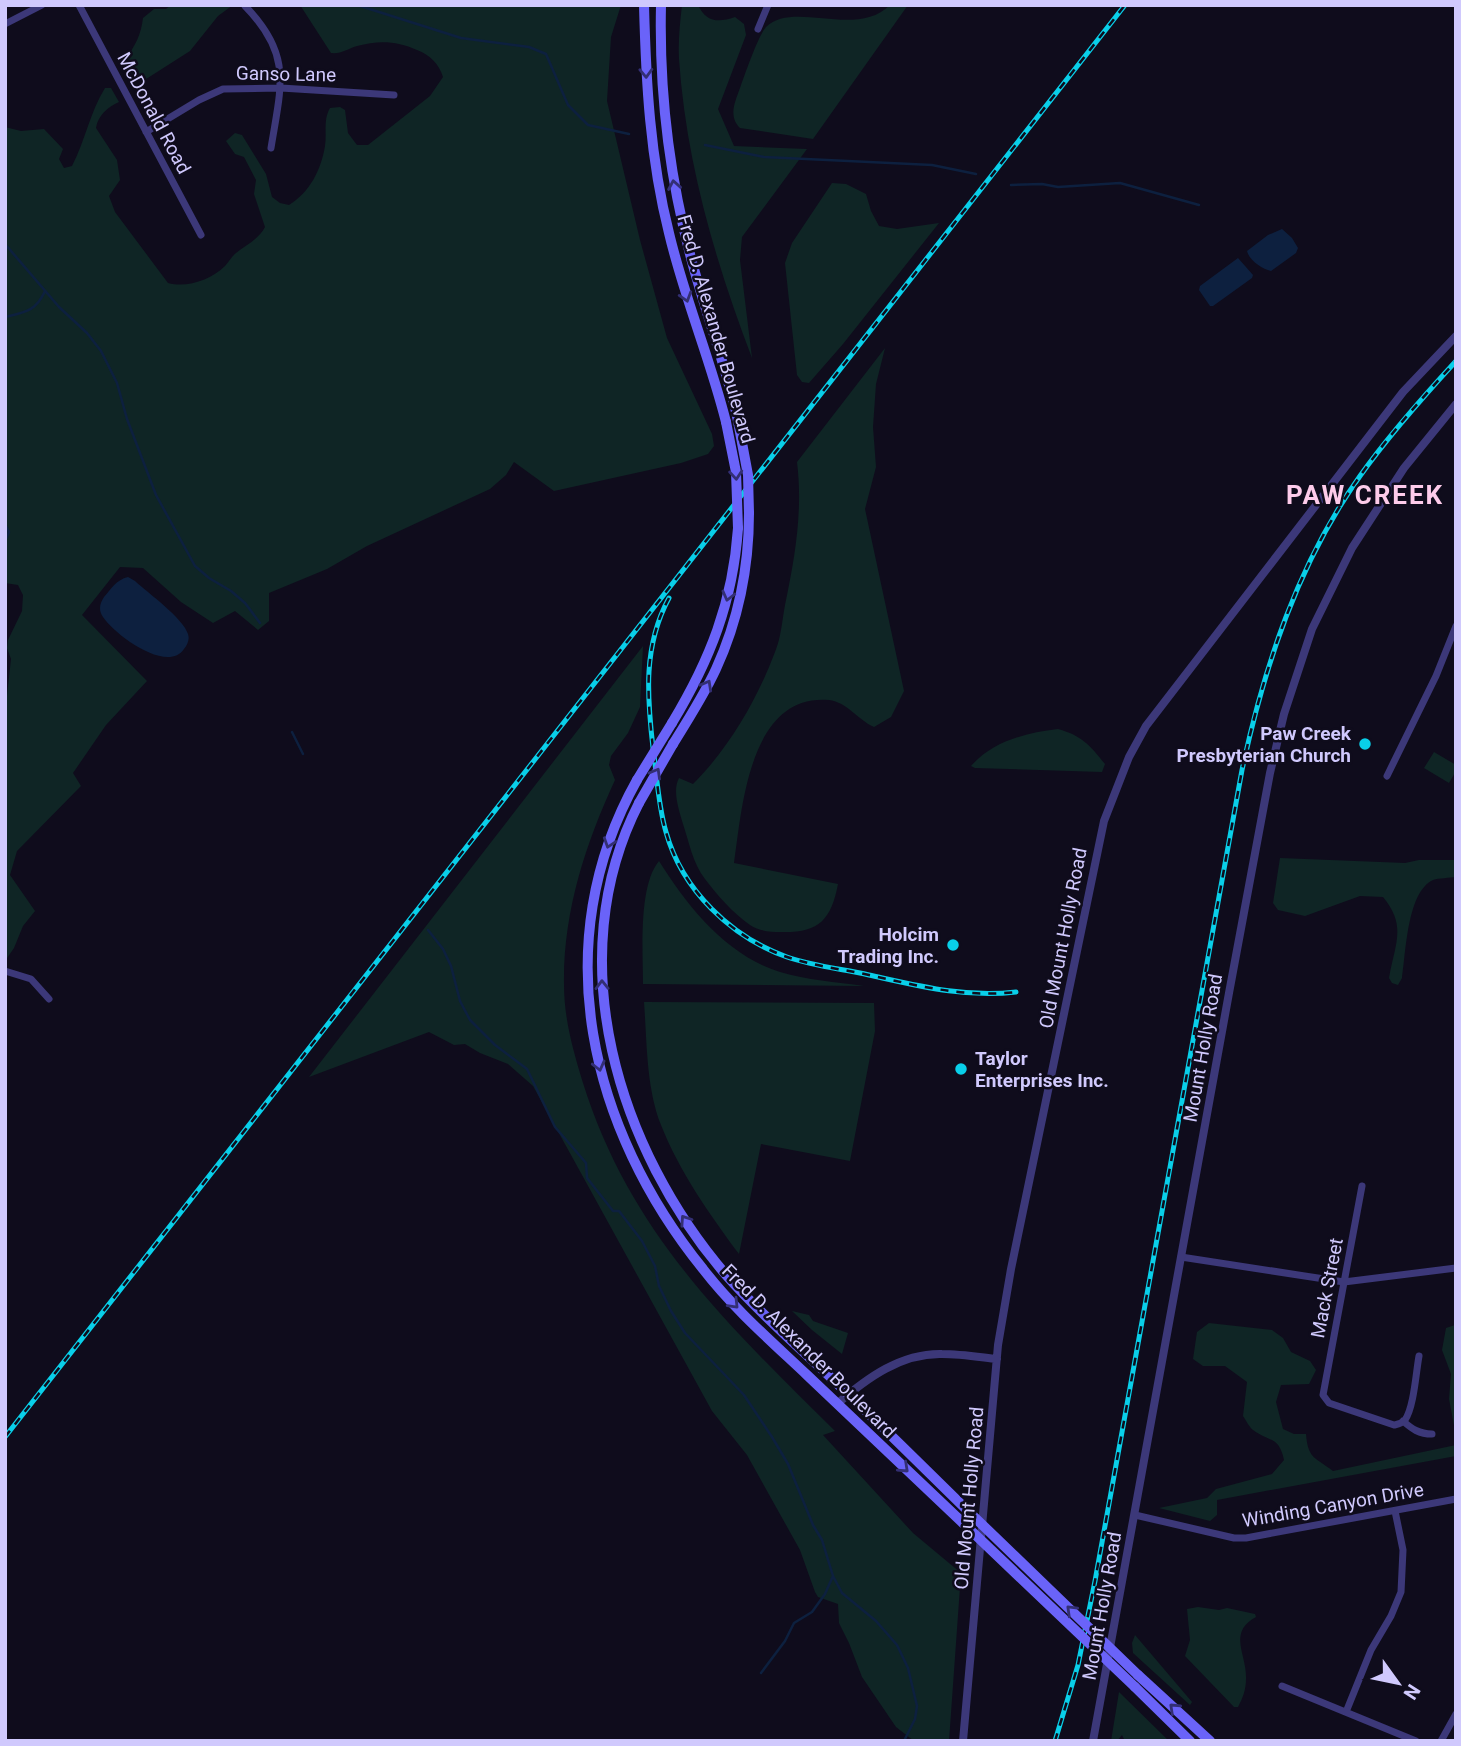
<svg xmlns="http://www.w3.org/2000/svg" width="1461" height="1746" viewBox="0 0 1461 1746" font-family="Roboto,sans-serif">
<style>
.green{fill:#0f2525}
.water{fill:#0d203f}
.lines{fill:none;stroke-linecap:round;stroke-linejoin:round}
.stream{stroke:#0d203f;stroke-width:2.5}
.minor{stroke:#3c3879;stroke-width:7}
.tertiary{stroke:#3c3879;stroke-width:8}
.secondary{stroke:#6a63f9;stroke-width:10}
.rail-casing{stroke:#09cfe9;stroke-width:5}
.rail{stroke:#0f0c1c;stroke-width:2.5;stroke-dasharray:8;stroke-linecap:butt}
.secondary-bridge{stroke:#6a63f9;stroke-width:10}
.oneway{stroke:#332f74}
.poi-dot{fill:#09cfe9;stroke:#0f0c1c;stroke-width:2.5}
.labels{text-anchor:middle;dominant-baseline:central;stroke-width:5;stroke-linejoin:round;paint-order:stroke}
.street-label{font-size:19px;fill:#d0c9fd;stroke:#0f0c1c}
.poi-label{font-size:19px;font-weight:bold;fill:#d0c9fd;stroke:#0f0c1c;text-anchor:end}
.district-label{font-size:26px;font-weight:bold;letter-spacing:2px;fill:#fdcbea;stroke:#0f0c1c}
</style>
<rect width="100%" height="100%" fill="#0f0c1c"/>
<path class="green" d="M171,5H233L218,16L190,51L143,81H136L128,68L126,58C136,45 141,34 143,18L154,9H166Z
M300,5H621L611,37L607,101L640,240L667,338L712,434L714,446L708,454L681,463L554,491L514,462L506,475L490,489L367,546L327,569L269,593V621L258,630L235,611L213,623L181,602L143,568L120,567L82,615L147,681L106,725L73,773L81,786L17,851L10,875L35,911L23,926L14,948L5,961V714L11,659L7,648L8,640L22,611L23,595L18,585L5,583V537L7,531L5,530V127L21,131L44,129L63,149L59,159L64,168L72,166C85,141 90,112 105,88H111L119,102C108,107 98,115 96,128L117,160L120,180L109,196L115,212L168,283C187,288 211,280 225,266C229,262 231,257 236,253C246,245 259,239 265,227L254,194L256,180L244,157L235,154L226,141L235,133L242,135L266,174L272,197L280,203L289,205C310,192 321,170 325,146C327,133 323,120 330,108L340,107L345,110L348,133L357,145H368L430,96L443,77C439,64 430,55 417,50C397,41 379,40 357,46C347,49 342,54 331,53Z
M682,5H698C706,22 718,23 735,17L744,24L746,35L718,109L734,146L807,149L742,237L740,260L752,358C715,261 686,162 679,59C678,41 680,23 682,5Z
M890,5H908L813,139L740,128C728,116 735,102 740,88C745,74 758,36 766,27C794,0 856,39 890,5Z
M832,183L846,184L866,194L871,211L879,226L897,229L939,223L843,344L809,383L802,382L797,375L785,263L792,243Z
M885,348L876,384L873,427L876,467L865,509L904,691L891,717L874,727C858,720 847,702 829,700C749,693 742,809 734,863L838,884C831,921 818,933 781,932C770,932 759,931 750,925C733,913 717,895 705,879C693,864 689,842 683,824C679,810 672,791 679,778L693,784C729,748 757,700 775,652C781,638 782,621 785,605C795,557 803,511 797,462Z
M643,646L640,707L628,733L611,756L609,765L615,780C585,845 563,913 564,984C564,1019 573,1050 583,1083C630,1233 727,1324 835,1431L823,1435L913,1533L961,1573L949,1741H914L896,1727L862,1677L849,1643L839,1623L838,1604L818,1597L815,1592L800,1550L747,1455L712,1411L533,1086L508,1064L480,1053L465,1044L454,1045L429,1032L309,1077Z
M1058,729C1082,736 1089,744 1105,764L1102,772L975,768L971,766C993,741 1025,733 1058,729Z
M1434,752L1456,765V771L1449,783L1424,768Z
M1280,858L1405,863L1419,860H1456V877C1449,878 1439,878 1433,880C1407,892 1406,953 1402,978L1398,985L1392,983L1389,978C1395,943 1407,926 1383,897L1360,896L1305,916L1278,910L1273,903Z
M659,861C688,907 726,955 780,972C807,980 836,982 864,986L643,984C643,952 638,886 659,861Z
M644,1002L874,1003L875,1031L850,1161L761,1144L739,1254C710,1215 679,1171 661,1125C646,1087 647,1042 644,1002Z
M792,1311L809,1315L813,1321L848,1333L842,1354L812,1330Z
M1209,1323L1272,1330L1283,1338L1291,1352L1310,1361L1316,1370L1309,1384L1281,1385L1276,1402L1283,1429L1294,1434H1306C1308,1459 1315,1457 1333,1471L1456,1445V1456L1217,1500V1515L1210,1521L1159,1508L1207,1498L1216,1489L1272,1474L1284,1460C1279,1436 1269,1442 1253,1430C1249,1427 1246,1420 1243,1416L1247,1382L1225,1366H1203L1193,1359L1197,1332Z
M1455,1325H1456V1436L1449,1399L1451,1374L1442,1350L1446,1328Z
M1198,1607L1219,1610L1227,1608L1255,1614L1256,1617C1227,1633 1247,1654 1246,1679C1246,1689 1243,1698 1238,1707H1234L1185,1656L1190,1640L1187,1609Z
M1135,1635L1192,1702L1190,1705L1133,1653L1132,1643Z
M1119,1692L1169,1741H1125L1122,1735L1117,1741H1111Z"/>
<path class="water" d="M1282,229L1292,238L1298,248L1296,253L1271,271C1262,269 1249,260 1247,251L1268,235Z
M1238,258L1253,275L1252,278L1213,306H1210L1199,290L1200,286Z
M128,577L135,581C148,593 183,618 188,634C190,640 187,645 184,649C167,674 114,634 103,617C98,610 100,603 104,597C112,588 116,580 128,577Z"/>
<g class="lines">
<path class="stream" d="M357,5L461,38L529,47L546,54L568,105L588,125L629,134
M705,145L764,157L932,165L976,174
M1011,185L1042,184L1058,187L1120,183L1199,205
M5,244L59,307L87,333L101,351L117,383L127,419L156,495L195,566L209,578L231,591L245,603L260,623
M5,317C26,312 36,311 45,291
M5,524L9,532L5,541
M292,732L303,754
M428,930L443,949L451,966L460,1001L470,1020L495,1045L527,1069L555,1127L586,1163L587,1178L613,1211H619L642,1241L655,1266L659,1286L671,1311L685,1333L744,1395L772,1437L788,1464L813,1525L822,1540L833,1576L842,1593L876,1621L897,1645L908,1668L917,1706L915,1719L904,1741
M761,1673L785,1641L794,1623L812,1612L825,1594L833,1576"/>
<path class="minor" d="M79,5L201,235
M245,6C293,55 281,86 271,148
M5,24L42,5
M758,29L768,5
M146,132L199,100L223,89L281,88L394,95
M1387,776L1436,676L1456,626
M5,971L31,979L49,999
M1362,1186L1323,1395L1329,1403L1394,1425C1399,1424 1401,1424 1405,1420C1414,1407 1416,1372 1419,1356
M1181,1257L1344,1282L1456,1268
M1403,1421C1412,1429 1419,1434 1432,1434
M1135,1515L1234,1538H1246L1456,1499
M1282,1686L1416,1741
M1346,1712L1371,1650L1391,1616L1401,1592L1403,1550L1395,1511
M1441,1741L1456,1714"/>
<path class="tertiary" d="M837,1404C867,1378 901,1353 942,1354C960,1354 979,1357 997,1359
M963,1741L998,1345L1011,1269L1104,821L1129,757L1146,726L1403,392L1456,336
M1093,1741L1229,993L1270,773L1284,714L1312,629L1352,548L1404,468L1456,404"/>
<path class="secondary" d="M644,5C646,82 650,158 669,233C684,297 710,358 726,422
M661,5C659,91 669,175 691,258C705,311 725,363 737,416
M672,723C710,660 733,602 738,528
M673,744C688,720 704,695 716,669C738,621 749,566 749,513
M637,780C545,944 590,1129 703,1269C733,1308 771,1341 807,1375C859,1425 912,1475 965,1525
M639,803C559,959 618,1150 727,1276C763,1317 806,1353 845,1391C886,1430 926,1470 967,1510
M1138,1675L1210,1741
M1135,1687L1190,1741"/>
<g class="rail-casing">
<path id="rail" d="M669,598C643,646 647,696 653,748C657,776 658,805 666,832C682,890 731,937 787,957C813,966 842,969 869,975C919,986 965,998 1016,992
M5,1437L1125,5
M1055,1741L1078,1665L1095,1581L1242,770C1264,667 1298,563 1360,476C1389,435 1422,398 1456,361"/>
</g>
<use href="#rail" class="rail"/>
<path class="secondary-bridge" d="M737,416L748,475L749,513
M726,422L736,472L738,528
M637,780L672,723
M639,803L673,744
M967,1510L1138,1675
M965,1525L1135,1687"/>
</g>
<defs><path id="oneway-chevron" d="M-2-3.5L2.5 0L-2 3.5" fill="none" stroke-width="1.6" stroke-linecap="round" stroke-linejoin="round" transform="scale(1.75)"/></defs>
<g class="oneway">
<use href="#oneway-chevron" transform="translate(646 73) rotate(88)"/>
<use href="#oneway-chevron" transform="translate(674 185) rotate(-100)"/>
<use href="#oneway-chevron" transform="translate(686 297) rotate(73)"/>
<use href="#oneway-chevron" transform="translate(736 475) rotate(85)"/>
<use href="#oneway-chevron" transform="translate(728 596) rotate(104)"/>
<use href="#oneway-chevron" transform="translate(707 685) rotate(-61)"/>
<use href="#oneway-chevron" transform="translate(656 773) rotate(-60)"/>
<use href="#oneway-chevron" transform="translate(609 843) rotate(108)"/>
<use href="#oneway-chevron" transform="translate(602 985) rotate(-91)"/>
<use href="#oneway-chevron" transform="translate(599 1066) rotate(76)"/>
<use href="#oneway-chevron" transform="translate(685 1220) rotate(-124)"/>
<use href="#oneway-chevron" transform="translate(734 1304) rotate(46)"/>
<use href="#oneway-chevron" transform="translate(904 1468) rotate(43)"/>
<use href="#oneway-chevron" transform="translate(1071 1610) rotate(-136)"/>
<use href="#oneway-chevron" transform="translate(1174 1708) rotate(-137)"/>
</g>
<g class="poi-dot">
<circle cx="1365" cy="744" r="7"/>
<circle cx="953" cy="945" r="7"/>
<circle cx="961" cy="1069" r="7"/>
</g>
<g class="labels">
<g class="street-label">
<text transform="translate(286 74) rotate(1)">Ganso Lane</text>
<text transform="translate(154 113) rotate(62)">McDonald Road</text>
<text transform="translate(716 329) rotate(74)">Fred D. Alexander Boulevard</text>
<text transform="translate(1063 938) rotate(-79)">Old Mount Holly Road</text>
<text transform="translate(1203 1048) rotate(-80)">Mount Holly Road</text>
<text transform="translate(1327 1288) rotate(-79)">Mack Street</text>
<text transform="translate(809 1351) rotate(45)">Fred D. Alexander Boulevard</text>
<text transform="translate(969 1498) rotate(-85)">Old Mount Holly Road</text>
<text transform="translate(1333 1505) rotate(-10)">Winding Canyon Drive</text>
<text transform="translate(1102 1606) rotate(-80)">Mount Holly Road</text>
</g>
<g class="poi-label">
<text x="1351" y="733">Paw Creek<tspan x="1351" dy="22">Presbyterian Church</tspan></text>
<text x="939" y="934">Holcim<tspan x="939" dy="22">Trading Inc.</tspan></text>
<text x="975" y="1058" text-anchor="start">Taylor<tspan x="975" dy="22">Enterprises Inc.</tspan></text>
</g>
<g class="district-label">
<text x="1365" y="495">PAW CREEK</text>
</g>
</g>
<rect width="1461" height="1746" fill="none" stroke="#d0c9fd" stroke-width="14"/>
<g transform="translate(1398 1683) rotate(123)" stroke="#0f0c1c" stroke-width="5" paint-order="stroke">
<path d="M0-5L12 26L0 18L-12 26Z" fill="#d0c9fd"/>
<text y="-10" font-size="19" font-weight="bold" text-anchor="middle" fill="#d0c9fd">N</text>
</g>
</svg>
